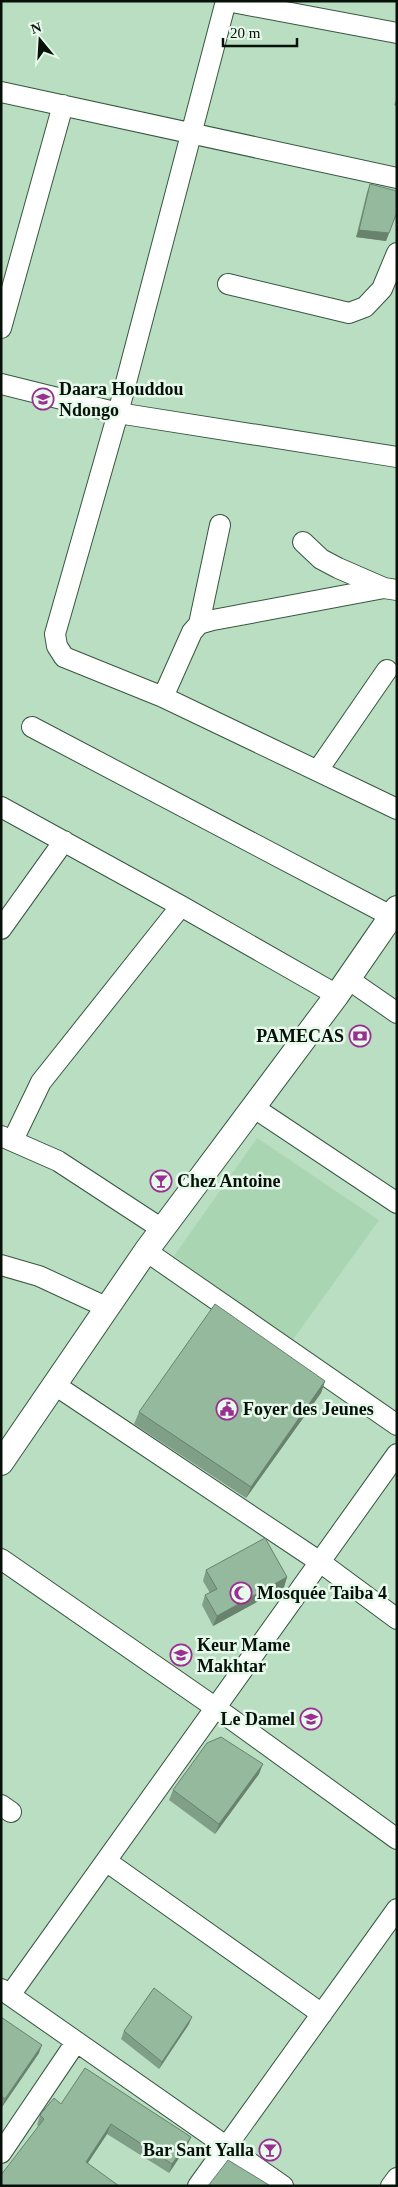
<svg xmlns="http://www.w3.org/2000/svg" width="398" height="2187" viewBox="0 0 398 2187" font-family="'Times New Roman',serif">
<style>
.built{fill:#a9d5b3}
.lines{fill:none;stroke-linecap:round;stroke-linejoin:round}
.minor-casing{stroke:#36573f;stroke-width:22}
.tertiary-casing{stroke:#36573f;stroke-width:26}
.minor{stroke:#fff;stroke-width:20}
.tertiary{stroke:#fff;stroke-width:24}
.wall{fill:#809f87}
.shaded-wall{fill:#68826e}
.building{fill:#95b99d;stroke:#68826e}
.labels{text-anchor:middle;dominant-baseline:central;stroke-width:5;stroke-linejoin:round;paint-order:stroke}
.poi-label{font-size:18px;font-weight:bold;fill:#061209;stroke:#e7f9ea;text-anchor:start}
</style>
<rect width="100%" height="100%" fill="#b9dec1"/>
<path class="built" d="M257,1138L379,1220L292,1341L174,1256Z"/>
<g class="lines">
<g class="minor-casing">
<path id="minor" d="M226,1L118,413L55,634L57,646L64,657L163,697L397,809
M227,1L397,33
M1,92L397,178
M228,284L349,313L365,307L382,289L397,253
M1,328L63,105
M1,384L118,413L397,457
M303,542L321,559L338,568L384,588
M199,624L220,525
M163,697L192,632L199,624L213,620L384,588L397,590
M32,727L391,916
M318,770L387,670
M1,807L181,906L337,995
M1,929L64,841
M348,979L397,1013
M253,1107L397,1203
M1,1136L58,1161L162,1229
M13,1140L41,1082L181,906
M146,1251L397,1425
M1,1265L39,1276L108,1308
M55,1385L320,1562L397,1619
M1,1559L216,1708L397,1839
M1,1805L11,1812
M106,1861L322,2014
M1,1989L283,2186
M10,1995L397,1454
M1,2153L76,2042
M198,2186L397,1909
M391,2186L397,2178"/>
</g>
<g class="tertiary-casing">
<path id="tertiary" d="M1,1463L146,1251L337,995L397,908"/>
</g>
<use href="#minor" class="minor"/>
<use href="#tertiary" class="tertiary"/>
</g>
<path class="wall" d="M397,97V106L394,105Z
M370,184L397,212L386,241L356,237L367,192Z
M325,1381L321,1393L246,1498L134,1424L139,1412Z
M206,1570L287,1577L284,1587L213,1626L202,1605L205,1595L210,1593L203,1581Z
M259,1774L215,1834L169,1800L173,1790Z
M1,2017L39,2053L2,2107H1Z
M189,2024L159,2069L121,2039L124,2031Z
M61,2104L191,2137L187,2146L169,2173L107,2134L87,2164L1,2186L39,2126L37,2125L40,2115Z"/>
<path class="shaded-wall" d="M359,230L389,233L386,241L356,237Z
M325,1381L321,1393L246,1498L251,1487Z
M287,1577L284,1587L213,1626L217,1616Z
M263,1764L259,1774L215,1834L219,1824Z
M192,2017L189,2024L159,2069L162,2062Z
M42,2045L39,2053L2,2107L5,2099Z
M111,2124L107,2134L82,2172L86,2162Z
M191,2137L187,2146L169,2173L172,2164Z"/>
<path class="building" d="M370,184L397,191V212L389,233L359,230Z
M215,1304L325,1381L251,1487L139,1412Z
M265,1538L287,1577L217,1616L205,1595L217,1589L206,1570Z
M221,1737L263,1764L219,1824L173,1790L207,1743Z
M154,1988L192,2017L162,2062L124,2031Z
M1,2017L42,2045L5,2099L1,2096Z
M85,2068L191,2137L172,2164L111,2124L86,2162L119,2186H1V2175L44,2119L40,2115L54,2098L61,2104Z
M228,2160L269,2185L268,2186H208Z"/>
<defs>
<g id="school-ring" transform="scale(1.125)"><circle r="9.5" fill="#e7f9ea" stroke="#9a2f91" stroke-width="1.5"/><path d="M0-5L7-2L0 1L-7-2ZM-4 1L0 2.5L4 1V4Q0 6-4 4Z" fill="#9a2f91"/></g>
<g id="bank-ring" transform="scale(1.125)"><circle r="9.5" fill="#e7f9ea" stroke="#9a2f91" stroke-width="1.5"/><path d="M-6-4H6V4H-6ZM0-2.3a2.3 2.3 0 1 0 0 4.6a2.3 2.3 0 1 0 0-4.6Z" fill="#9a2f91"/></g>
<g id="bar-ring" transform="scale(1.125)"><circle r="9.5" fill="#e7f9ea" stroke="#9a2f91" stroke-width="1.5"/><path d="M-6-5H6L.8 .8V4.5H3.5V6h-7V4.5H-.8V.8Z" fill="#9a2f91"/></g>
<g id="civic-ring" transform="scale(1.125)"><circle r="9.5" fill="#e7f9ea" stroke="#9a2f91" stroke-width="1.5"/><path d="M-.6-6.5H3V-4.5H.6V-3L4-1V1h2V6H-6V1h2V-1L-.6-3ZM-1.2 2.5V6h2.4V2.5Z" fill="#9a2f91"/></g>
<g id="mosque-ring" transform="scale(1.125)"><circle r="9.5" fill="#e7f9ea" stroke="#9a2f91" stroke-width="1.5"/><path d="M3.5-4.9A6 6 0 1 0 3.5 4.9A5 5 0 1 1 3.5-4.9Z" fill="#9a2f91"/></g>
</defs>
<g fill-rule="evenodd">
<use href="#school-ring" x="43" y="399"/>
<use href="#bank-ring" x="360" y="1036"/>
<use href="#bar-ring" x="161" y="1181"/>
<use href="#civic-ring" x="227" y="1409"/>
<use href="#mosque-ring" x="241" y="1593"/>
<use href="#school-ring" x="181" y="1655"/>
<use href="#school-ring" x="311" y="1719"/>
<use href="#bar-ring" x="270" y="2150"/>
</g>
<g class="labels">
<g class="poi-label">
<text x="59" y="389">Daara Houddou<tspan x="59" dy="21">Ndongo</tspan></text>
<text x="344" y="1036" text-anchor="end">PAMECAS</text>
<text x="177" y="1181">Chez Antoine</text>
<text x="243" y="1409">Foyer des Jeunes</text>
<text x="257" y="1593">Mosquée Taiba 4</text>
<text x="197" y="1645">Keur Mame<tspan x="197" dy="21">Makhtar</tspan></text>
<text x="295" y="1719" text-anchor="end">Le Damel</text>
<text x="254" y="2150" text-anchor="end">Bar Sant Yalla</text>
</g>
</g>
<rect width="398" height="2187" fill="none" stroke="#061209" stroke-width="5"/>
<g transform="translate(40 40) rotate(342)" stroke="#e7f9ea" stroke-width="4" paint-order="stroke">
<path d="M0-4L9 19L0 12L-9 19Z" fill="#061209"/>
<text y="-8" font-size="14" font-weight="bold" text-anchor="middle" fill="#061209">N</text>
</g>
<path d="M223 38v8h74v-8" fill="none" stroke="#061209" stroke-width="2.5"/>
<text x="230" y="38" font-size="15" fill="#061209" stroke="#e7f9ea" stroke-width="4" paint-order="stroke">20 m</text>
</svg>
